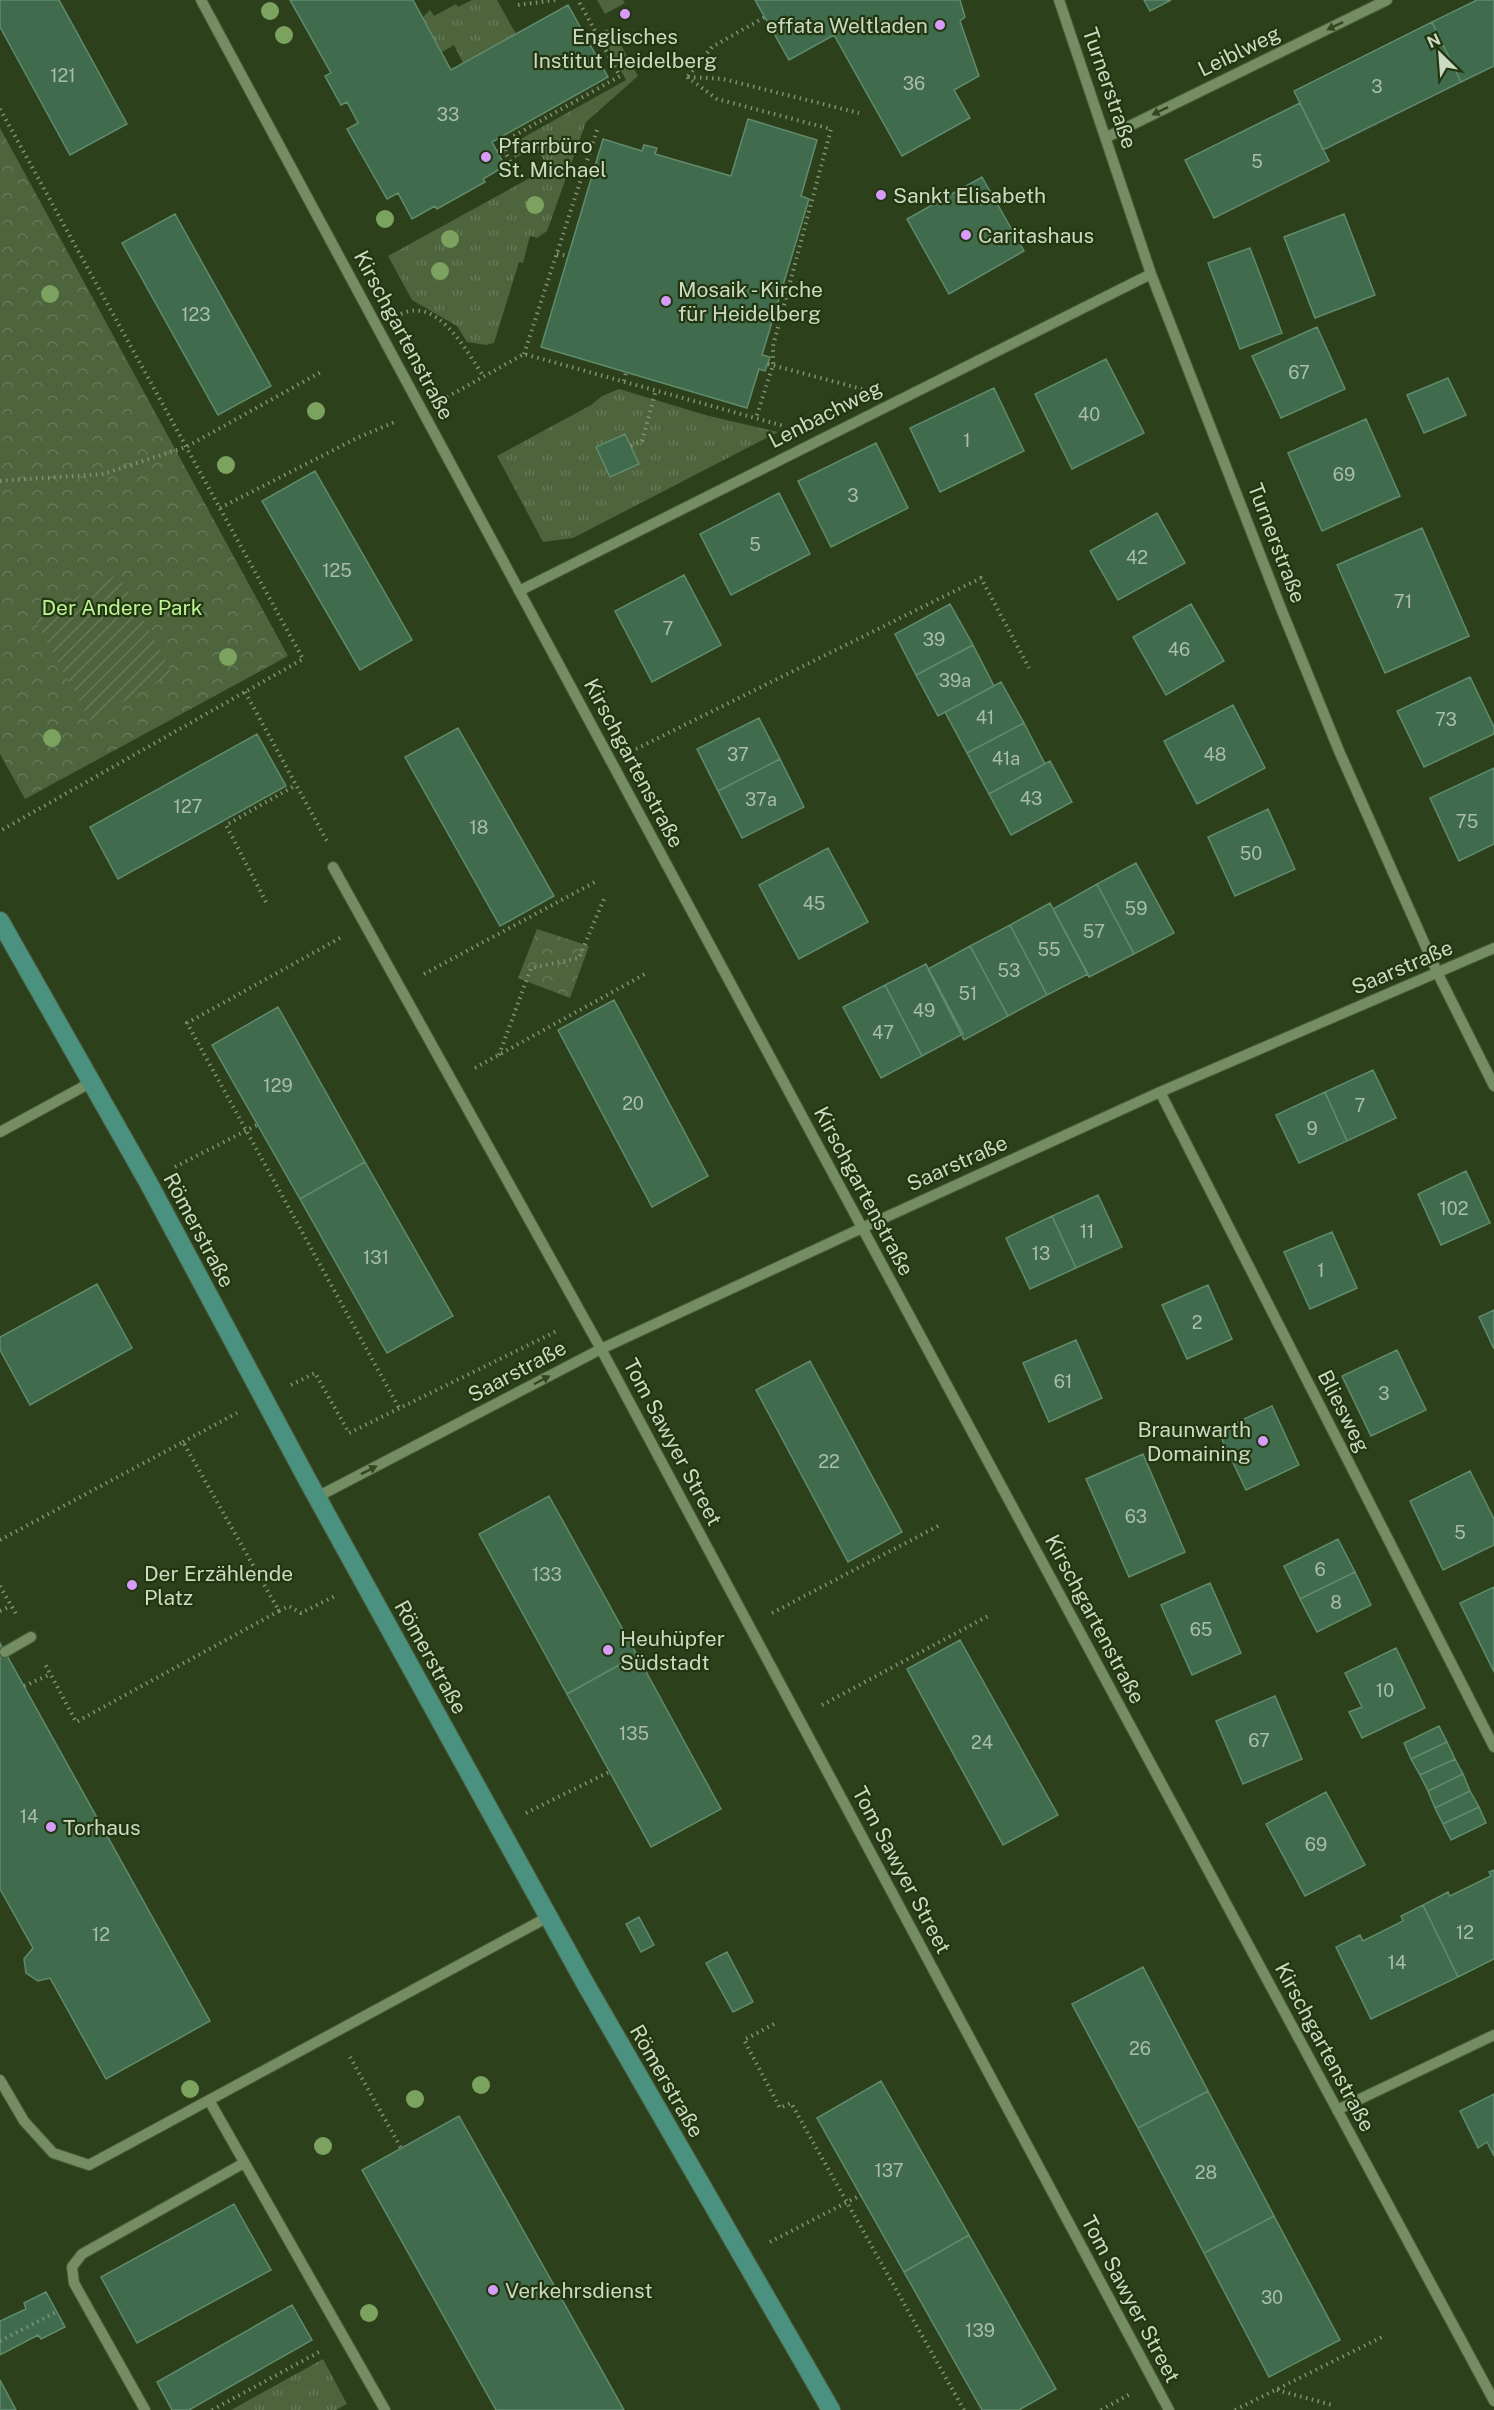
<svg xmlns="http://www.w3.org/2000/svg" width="1494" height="2410" viewBox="0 0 1494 2410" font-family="'Public Sans',sans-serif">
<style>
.grass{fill:url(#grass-tufts)}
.forest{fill:url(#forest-crowns)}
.garden{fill:url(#garden-furrows)}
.pitch{fill:#4d643c}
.building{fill:#416b4d;stroke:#608b6c;stroke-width:1.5}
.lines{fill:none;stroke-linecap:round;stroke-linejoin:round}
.minor-casing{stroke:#4b5c3b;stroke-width:12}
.major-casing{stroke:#4b5c3b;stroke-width:20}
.path{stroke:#809174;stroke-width:4;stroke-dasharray:1.5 4.5;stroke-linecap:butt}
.minor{stroke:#748d63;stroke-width:10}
.major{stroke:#4b917f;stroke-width:18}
.tree{fill:#7ca25f}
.oneway{fill:#324821}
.poi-dot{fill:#d79bf9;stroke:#223710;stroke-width:2}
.labels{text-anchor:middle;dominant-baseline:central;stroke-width:4.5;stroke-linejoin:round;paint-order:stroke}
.number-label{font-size:18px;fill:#a9bea6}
.poi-label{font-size:21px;fill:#ccd9c3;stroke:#223710;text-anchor:start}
.street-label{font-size:21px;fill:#ccd9c3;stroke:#223710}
.park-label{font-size:21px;fill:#bef296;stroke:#223710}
</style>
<defs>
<pattern id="grass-tufts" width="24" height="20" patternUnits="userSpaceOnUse" patternTransform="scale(1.5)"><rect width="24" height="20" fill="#4d643c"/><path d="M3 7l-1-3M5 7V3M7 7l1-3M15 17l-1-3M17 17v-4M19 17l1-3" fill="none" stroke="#657a57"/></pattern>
<pattern id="forest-crowns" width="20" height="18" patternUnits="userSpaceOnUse" patternTransform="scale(1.5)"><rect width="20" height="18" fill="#4d643c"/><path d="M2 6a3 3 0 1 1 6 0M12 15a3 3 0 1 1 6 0" fill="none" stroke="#657a57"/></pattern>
<pattern id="garden-furrows" width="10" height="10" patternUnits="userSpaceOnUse" patternTransform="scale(1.5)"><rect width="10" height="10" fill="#4d643c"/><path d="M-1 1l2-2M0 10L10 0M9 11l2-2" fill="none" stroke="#657a57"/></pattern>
</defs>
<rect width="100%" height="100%" fill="#2c411b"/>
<path class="grass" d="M472,0H497L516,34L463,63L454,45L442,52L422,18L430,10L434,16L456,4L458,7Z
M608,29L611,35L615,34L638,76L586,122L547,231L537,238L530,236L523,263L519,262L494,343L486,345L467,342L457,326L412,300L388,256L548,168L536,147L515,158L513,153L517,141L626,80L600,32Z
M619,389L709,416L778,432L573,538L543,542L497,456L591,405L602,396Z
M323,2359L347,2404L336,2410H231Z"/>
<path class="forest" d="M0,128L288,656L25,799L0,754Z
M537,929L589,946L570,998L518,978Z"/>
<path class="garden" d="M118,574L173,674L90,720L35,620Z"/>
<path class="pitch" d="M597,0H623L625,3L605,14Z"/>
<path class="building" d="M0,0H59L127,124L70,155L0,27Z
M290,0H413L451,70L568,5L608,77L492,142L505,166L483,179L485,182L437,209L435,206L412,219L398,193L387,199L347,129L358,123L347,102L341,105L325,76L331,73Z
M755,0H960L965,17L960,21L979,76L954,90L970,118L902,156L834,35L789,60Z
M1144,0H1171L1150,11Z
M1477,0H1494V66L1461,82L1432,22Z
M1432,22L1461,82L1323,150L1294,91Z
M1300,103L1329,161L1214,218L1185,160Z
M748,119L817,140L801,196L809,199L762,355L770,357L765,371L759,369L747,408L541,347L603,139L642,151L644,145L657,148L655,154L731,176Z
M982,177L1024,251L949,294L907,219Z
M175,214L271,386L218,415L122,243Z
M1344,214L1375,295L1315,318L1284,237Z
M1250,248L1282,333L1240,349L1208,263Z
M1317,327L1345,389L1281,418L1252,356Z
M1106,359L1144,433L1072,469L1035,394Z
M1448,378L1466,415L1424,433L1407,395Z
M994,388L1024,451L940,492L910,428Z
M1366,419L1400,496L1322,531L1288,453Z
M625,434L639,464L610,477L596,447Z
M876,443L908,508L831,547L798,481Z
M315,471L412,640L360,670L262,501Z
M779,493L810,554L731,595L700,534Z
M1157,513L1185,563L1118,600L1090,551Z
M1422,528L1469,636L1385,673L1337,565Z
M684,575L721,645L652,682L615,611Z
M950,604L973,645L916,675L895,634Z
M1191,604L1224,661L1166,695L1133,637Z
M973,645L994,686L938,716L916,675Z
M1470,677L1494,727V734L1424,767L1397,711Z
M1001,682L1024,723L967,753L945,712Z
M1233,705L1265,768L1197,804L1164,741Z
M759,718L780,759L718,791L697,749Z
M1024,723L1045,764L989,794L967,753Z
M458,728L554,896L500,926L405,757Z
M257,734L286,786L118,879L90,827Z
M780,759L804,807L742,838L718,791Z
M1050,761L1072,802L1011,835L989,794Z
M1494,768V844L1459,861L1430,798Z
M1268,809L1295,869L1235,896L1208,837Z
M828,848L868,922L799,959L759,885Z
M1136,863L1174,933L1134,954L1097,884Z
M1097,884L1134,954L1089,977L1053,909Z
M1050,903L1088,974L1047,995L1010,925Z
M1010,925L1047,995L1008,1016L970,946Z
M970,946L1008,1016L964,1040L928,969Z
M926,964L963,1034L922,1056L885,985Z
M885,985L922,1056L881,1078L843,1007Z
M614,1000L708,1176L652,1207L558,1030Z
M278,1007L365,1162L300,1199L212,1045Z
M1373,1070L1396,1118L1347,1141L1325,1092Z
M1325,1092L1347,1141L1299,1163L1276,1115Z
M365,1162L453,1316L387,1353L300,1199Z
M1466,1171L1490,1223L1441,1245L1418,1194Z
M1098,1195L1122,1247L1076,1268L1052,1216Z
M1052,1216L1076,1268L1030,1289L1006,1238Z
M1332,1232L1357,1288L1310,1309L1284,1252Z
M97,1284L132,1348L30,1405L0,1350V1337Z
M1208,1285L1232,1339L1187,1359L1162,1305Z
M1494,1310V1349L1479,1317Z
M1076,1340L1102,1398L1049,1422L1023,1363Z
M1397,1350L1426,1410L1371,1436L1342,1376Z
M810,1361L902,1532L848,1562L756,1390Z
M1272,1406L1299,1465L1246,1490L1218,1431Z
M1143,1454L1185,1552L1129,1577L1086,1479Z
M1470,1471L1494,1519V1545L1443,1570L1410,1501Z
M549,1496L637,1655L567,1694L479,1534Z
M1338,1539L1355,1572L1300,1599L1284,1566Z
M1355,1572L1371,1605L1317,1632L1300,1599Z
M1210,1583L1241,1653L1192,1675L1161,1605Z
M1494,1587V1672L1460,1603Z
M960,1640L1058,1815L1003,1845L907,1669Z
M0,1643L210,2021L106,2079L50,1978L38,1981L26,1973L24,1959L33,1948L0,1889Z
M1396,1648L1425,1708L1362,1738L1349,1712L1362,1707L1345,1673Z
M637,1655L721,1809L651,1847L567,1694Z
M1275,1696L1302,1759L1243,1784L1216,1721Z
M1439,1726L1447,1742L1411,1759L1404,1743Z
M1447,1742L1455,1759L1420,1775L1411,1759Z
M1455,1759L1463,1774L1428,1791L1420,1775Z
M1463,1774L1470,1791L1435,1808L1428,1791Z
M1470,1791L1479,1807L1443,1824L1435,1808Z
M1326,1792L1365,1865L1305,1896L1266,1824Z
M1479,1807L1486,1823L1451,1840L1443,1824Z
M1494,1870V1959L1458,1977L1423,1905L1448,1892L1450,1896L1491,1876L1489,1872Z
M1423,1905L1458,1977L1371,2019L1336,1947L1360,1935L1363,1941L1403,1921L1401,1916Z
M639,1917L654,1945L641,1952L626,1924Z
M727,1952L753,2002L733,2012L706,1963Z
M1143,1967L1208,2091L1138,2128L1072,2004Z
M881,2081L969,2235L904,2272L817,2118Z
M1208,2091L1274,2216L1204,2253L1138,2128Z
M1494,2094V2156L1487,2142L1478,2148L1460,2111Z
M459,2116L624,2410H496L362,2170Z
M234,2204L271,2270L137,2343L101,2277Z
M1274,2216L1340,2340L1269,2377L1204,2253Z
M969,2235L1056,2389L1019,2410H982L904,2272Z
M46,2292L65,2327L41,2339L38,2335L0,2355V2321L26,2309L24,2303Z
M292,2305L312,2340L189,2410H172L157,2382Z
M0,2380L16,2410H0Z"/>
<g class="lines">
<g class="minor-casing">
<path id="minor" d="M201,0L1494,2401
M1059,0L1151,274L1282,611L1339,751L1438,974L1494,1086
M1107,137L1387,0
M519,591L1151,274
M333,867L601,1349L1169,2410
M1160,1092L1494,1747
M0,1132L90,1083
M317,1497L601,1349L862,1228L1160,1092L1494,948
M5,1652L31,1637
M0,2080L24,2121L53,2153L89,2165L548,1917
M210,2102L385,2410
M1337,2110L1494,2035
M145,2410L74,2283L72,2267L82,2254L244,2163"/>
</g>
<g class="major-casing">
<path id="major" d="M0,921L148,1182L308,1481L585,1983L831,2410"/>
</g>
<path class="path" d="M518,5L556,0
M688,76L712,47L765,17
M687,77L717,99L831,129L773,346V365L756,418
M688,77L723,79L859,113
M0,109L303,659L0,831
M497,151L505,152
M516,172L505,152L510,138L620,76L578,0
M557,254L568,256
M401,314C438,296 467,352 484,377
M524,354L598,127
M768,364L862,389
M624,381L626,372
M447,397L524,354L784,426
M631,446L642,441L656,390
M0,481L103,474L186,447L321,372
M220,508L357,438L397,421
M245,692L327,841
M636,749L981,578L1029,668
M266,902L226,825L296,785
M340,938L187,1023L399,1408
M424,974L595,882
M499,1055L531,968L579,958L604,899
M475,1068L645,974
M175,1167L257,1125
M291,1385L315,1373L349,1433L559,1330
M183,1442L237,1413
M0,1540L183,1442L279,1611L76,1722L44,1662
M0,1586L16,1614
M0,1611L11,1606
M279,1611L289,1606L301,1613L337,1595
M772,1613L942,1524
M24,1686L51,1674
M822,1705L990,1615
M526,1813L609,1772
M774,2024L744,2040L780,2108L791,2103L964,2410
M350,2057L401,2148
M770,2242L861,2195
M0,2341L58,2311
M1277,2390L1332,2405
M212,2410L319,2352
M1101,2410L1130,2394
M1235,2410L1382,2337"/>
<use href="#minor" class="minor"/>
<use href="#major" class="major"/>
</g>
<g class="tree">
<circle cx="270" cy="11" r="9"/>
<circle cx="284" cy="35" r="9"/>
<circle cx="535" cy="205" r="9"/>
<circle cx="385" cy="219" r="9"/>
<circle cx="450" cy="239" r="9"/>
<circle cx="440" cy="271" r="9"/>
<circle cx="50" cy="294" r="9"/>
<circle cx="316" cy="411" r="9"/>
<circle cx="226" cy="465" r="9"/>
<circle cx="228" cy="657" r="9"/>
<circle cx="52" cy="738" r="9"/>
<circle cx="481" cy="2085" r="9"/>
<circle cx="190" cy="2089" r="9"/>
<circle cx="415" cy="2099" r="9"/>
<circle cx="323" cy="2146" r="9"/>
<circle cx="369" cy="2313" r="9"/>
</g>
<defs><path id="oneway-solid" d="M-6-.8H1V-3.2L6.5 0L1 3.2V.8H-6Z" transform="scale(1.5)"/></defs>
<g class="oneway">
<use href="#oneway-solid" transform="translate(1335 26) rotate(154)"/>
<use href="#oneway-solid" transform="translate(1160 111) rotate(154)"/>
<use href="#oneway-solid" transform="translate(542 1380) rotate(-28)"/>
<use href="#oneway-solid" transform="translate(369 1470) rotate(-27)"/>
</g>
<g class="poi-dot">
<circle cx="625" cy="14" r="6"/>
<circle cx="940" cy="25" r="6"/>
<circle cx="486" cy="157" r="6"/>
<circle cx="881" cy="195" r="6"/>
<circle cx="966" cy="235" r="6"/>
<circle cx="666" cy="301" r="6"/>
<circle cx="1263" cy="1441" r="6"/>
<circle cx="132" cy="1585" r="6"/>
<circle cx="608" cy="1650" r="6"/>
<circle cx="51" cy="1827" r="6"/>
<circle cx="493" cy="2290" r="6"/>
</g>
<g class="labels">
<g class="number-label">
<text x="63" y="75">121</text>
<text x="914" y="83">36</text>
<text x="1377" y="86">3</text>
<text x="448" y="114">33</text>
<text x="1257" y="161">5</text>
<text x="196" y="314">123</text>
<text x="1299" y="372">67</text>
<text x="1089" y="414">40</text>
<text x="967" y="440">1</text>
<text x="1344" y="474">69</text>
<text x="853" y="495">3</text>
<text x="755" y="544">5</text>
<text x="1137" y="557">42</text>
<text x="337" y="570">125</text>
<text x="1403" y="601">71</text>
<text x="668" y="628">7</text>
<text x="934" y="639">39</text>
<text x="1179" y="649">46</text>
<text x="955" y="680">39a</text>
<text x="985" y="717">41</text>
<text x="1446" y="719">73</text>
<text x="738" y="754">37</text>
<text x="1215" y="754">48</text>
<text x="1006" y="758">41a</text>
<text x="1031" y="798">43</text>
<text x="761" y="799">37a</text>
<text x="188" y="806">127</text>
<text x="1467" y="821">75</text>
<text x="479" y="827">18</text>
<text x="1251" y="853">50</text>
<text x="814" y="903">45</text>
<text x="1136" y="908">59</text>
<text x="1094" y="931">57</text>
<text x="1049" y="949">55</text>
<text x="1009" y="970">53</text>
<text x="968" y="993">51</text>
<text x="924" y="1010">49</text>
<text x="883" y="1032">47</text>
<text x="278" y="1085">129</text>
<text x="633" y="1103">20</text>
<text x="1360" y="1105">7</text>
<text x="1312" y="1128">9</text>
<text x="1454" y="1208">102</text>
<text x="1087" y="1231">11</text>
<text x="1041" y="1253">13</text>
<text x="376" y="1257">131</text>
<text x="1321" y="1270">1</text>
<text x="1197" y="1322">2</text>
<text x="1063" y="1381">61</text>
<text x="1384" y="1393">3</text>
<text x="829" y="1461">22</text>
<text x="1136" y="1516">63</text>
<text x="1460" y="1532">5</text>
<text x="1320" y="1569">6</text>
<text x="547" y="1574">133</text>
<text x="1336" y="1602">8</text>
<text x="1201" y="1629">65</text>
<text x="1385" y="1690">10</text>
<text x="634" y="1733">135</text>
<text x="1259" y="1740">67</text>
<text x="982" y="1742">24</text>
<text x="29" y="1816">14</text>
<text x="1316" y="1844">69</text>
<text x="1465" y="1932">12</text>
<text x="101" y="1934">12</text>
<text x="1397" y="1962">14</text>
<text x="1140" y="2048">26</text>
<text x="889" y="2170">137</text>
<text x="1206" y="2172">28</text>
<text x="1272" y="2297">30</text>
<text x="980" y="2330">139</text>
</g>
<g class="poi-label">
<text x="928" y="25" text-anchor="end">effata Weltladen</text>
<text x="625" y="36" text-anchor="middle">Englisches<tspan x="625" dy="24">Institut Heidelberg</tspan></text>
<text x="498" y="145">Pfarrbüro<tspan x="498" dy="24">St. Michael</tspan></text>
<text x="893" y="195">Sankt Elisabeth</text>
<text x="978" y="235">Caritashaus</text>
<text x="678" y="289">Mosaik - Kirche<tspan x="678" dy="24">für Heidelberg</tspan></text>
<text x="1251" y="1429" text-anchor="end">Braunwarth<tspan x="1251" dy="24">Domaining</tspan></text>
<text x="144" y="1573">Der Erzählende<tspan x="144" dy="24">Platz</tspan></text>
<text x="620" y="1638">Heuhüpfer<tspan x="620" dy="24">Südstadt</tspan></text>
<text x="63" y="1827">Torhaus</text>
<text x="505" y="2290">Verkehrsdienst</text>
</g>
<g class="street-label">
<text transform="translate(1239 51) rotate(-26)">Leiblweg</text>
<text transform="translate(1110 88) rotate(71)">Turnerstraße</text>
<text transform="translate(404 335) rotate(62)">Kirschgartenstraße</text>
<text transform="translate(825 414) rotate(-27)">Lenbachweg</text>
<text transform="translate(1277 543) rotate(69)">Turnerstraße</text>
<text transform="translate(634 763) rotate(62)">Kirschgartenstraße</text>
<text transform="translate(1402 967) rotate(-23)">Saarstraße</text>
<text transform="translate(957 1163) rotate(-24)">Saarstraße</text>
<text transform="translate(864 1191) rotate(62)">Kirschgartenstraße</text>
<text transform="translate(199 1230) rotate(62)">Römerstraße</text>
<text transform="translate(517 1371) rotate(-28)">Saarstraße</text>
<text transform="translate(1344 1411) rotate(63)">Bliesweg</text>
<text transform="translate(673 1442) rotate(62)">Tom Sawyer Street</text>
<text transform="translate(1095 1619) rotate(62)">Kirschgartenstraße</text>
<text transform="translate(431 1657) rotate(61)">Römerstraße</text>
<text transform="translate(902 1870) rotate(62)">Tom Sawyer Street</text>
<text transform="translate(1325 2047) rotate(62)">Kirschgartenstraße</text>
<text transform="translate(667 2081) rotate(60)">Römerstraße</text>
<text transform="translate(1131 2299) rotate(62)">Tom Sawyer Street</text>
</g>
<g class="park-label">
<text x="122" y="607">Der Andere Park</text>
</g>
</g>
<g transform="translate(1440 54) rotate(335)" stroke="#223710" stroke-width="4.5" paint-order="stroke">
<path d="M0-4.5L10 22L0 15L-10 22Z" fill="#ccd9c3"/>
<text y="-9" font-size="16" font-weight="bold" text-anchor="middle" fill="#ccd9c3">N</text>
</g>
</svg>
